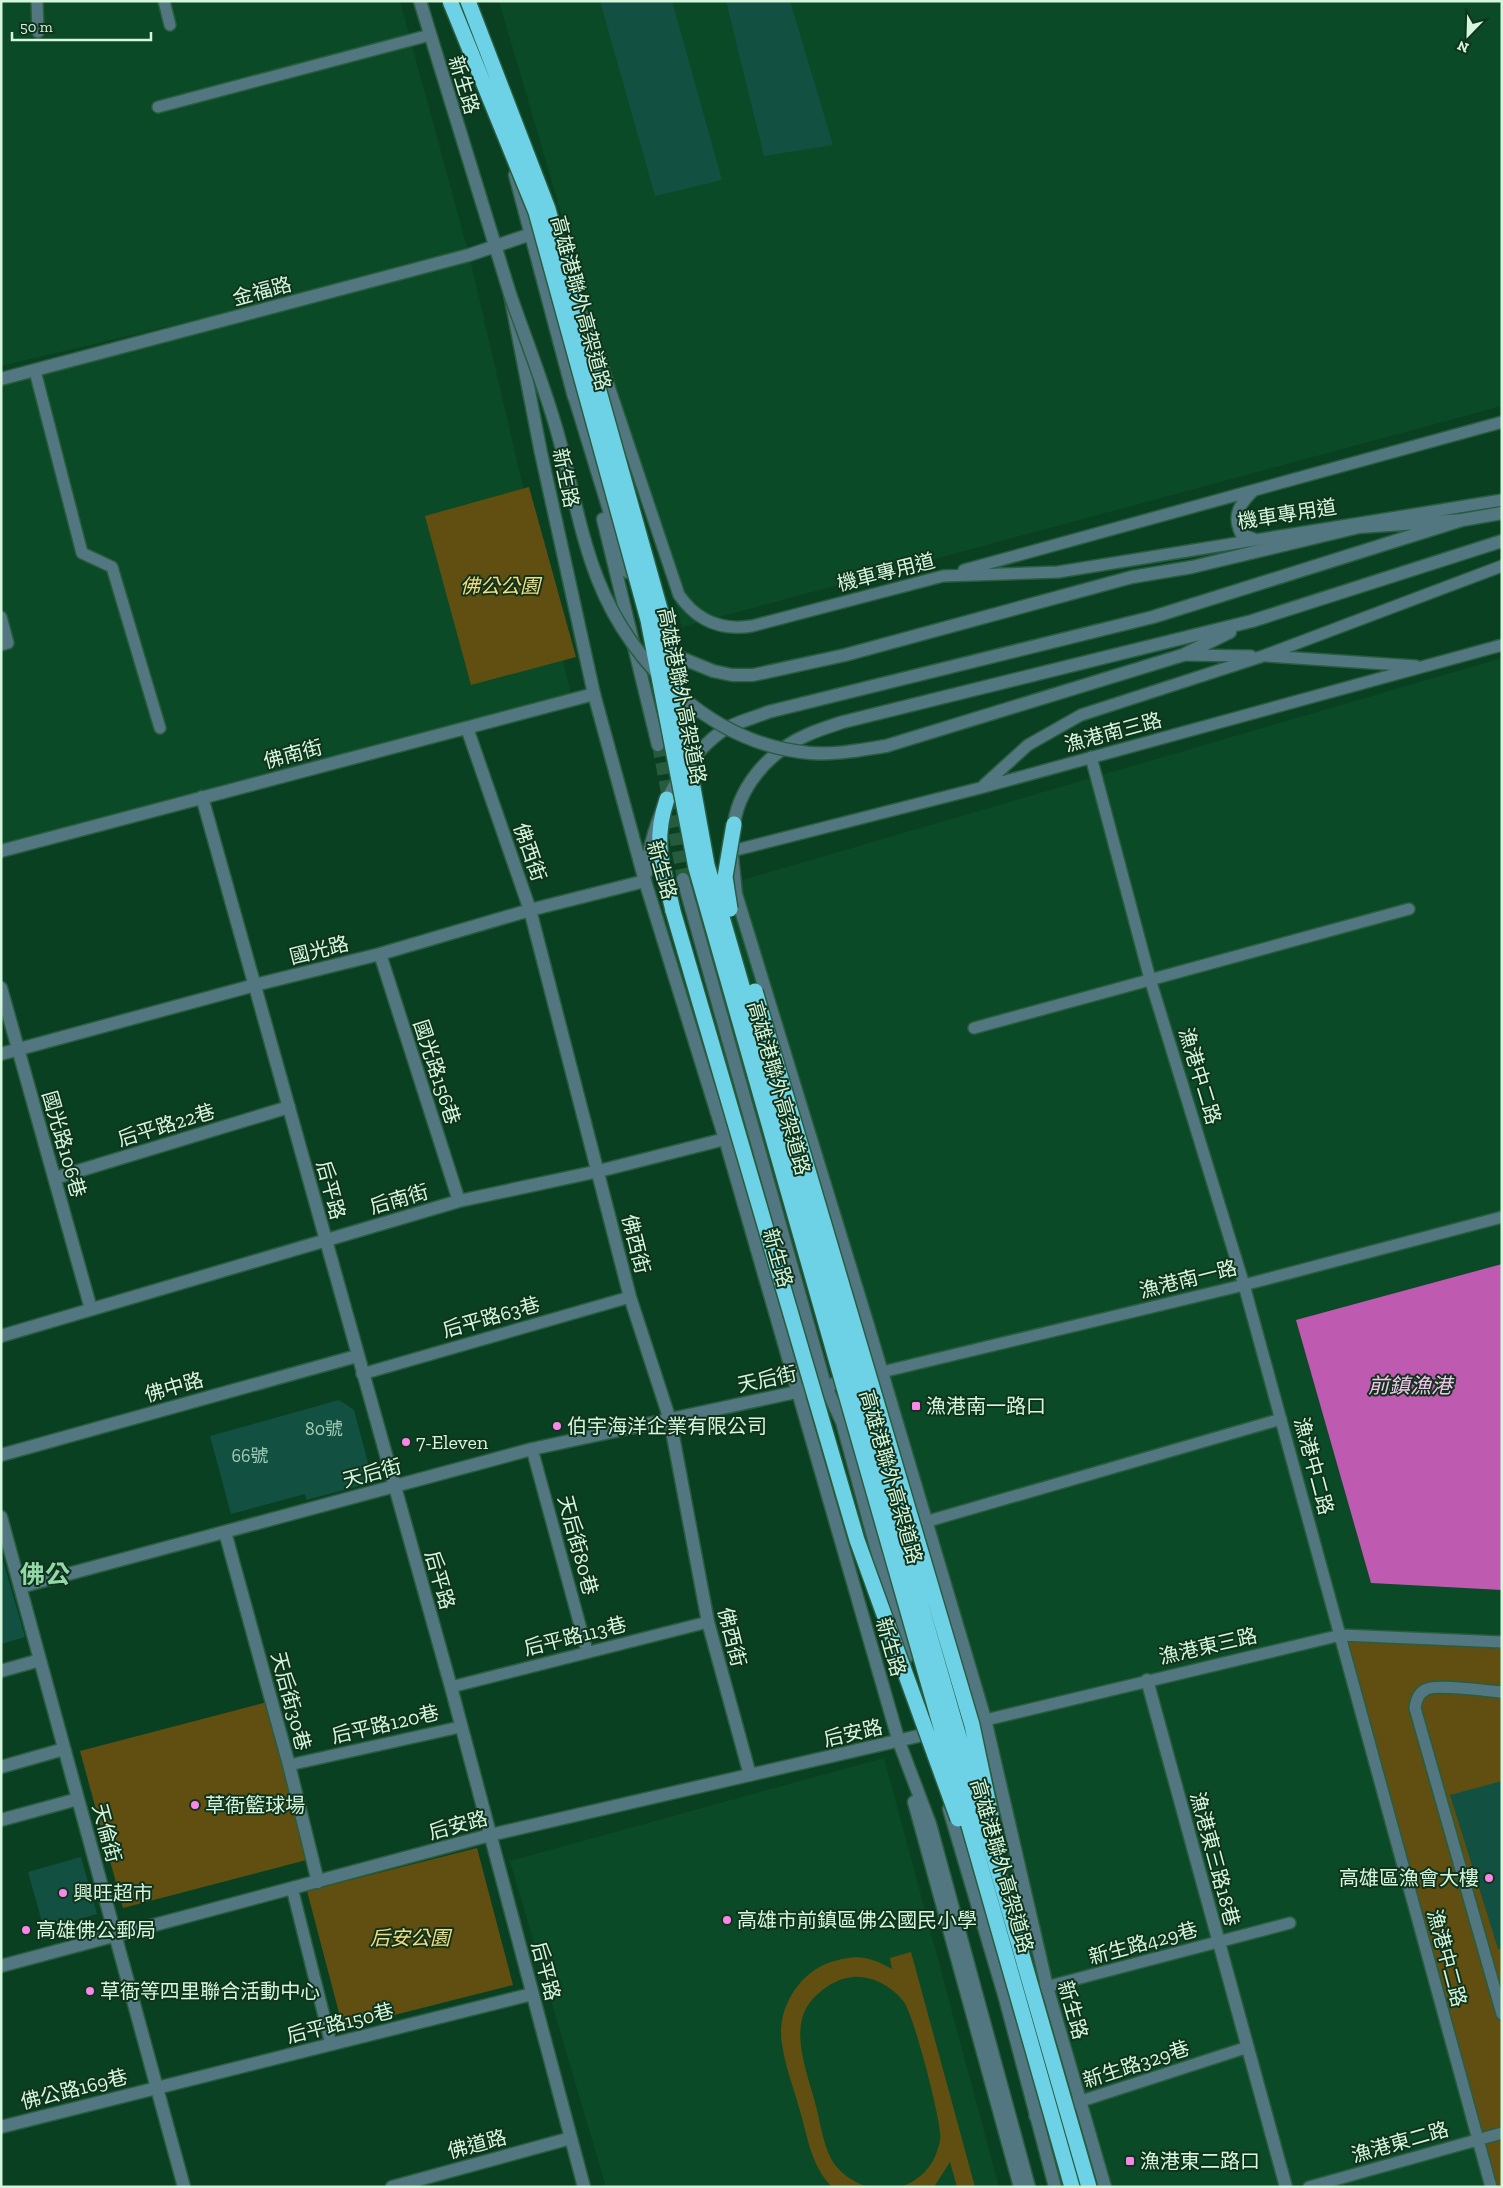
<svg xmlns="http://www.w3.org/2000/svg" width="1503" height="2188" viewBox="0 0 1503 2188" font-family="'Zilla Slab','Noto Sans TC',serif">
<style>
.built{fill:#0b4a26}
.green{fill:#604f11}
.water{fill:#bf5ab1}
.building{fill:#125142}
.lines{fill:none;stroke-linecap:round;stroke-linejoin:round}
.tertiary-tunnel{stroke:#275b3d;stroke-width:12;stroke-dasharray:12 6;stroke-linecap:butt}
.service-casing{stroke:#295d3f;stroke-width:14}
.minor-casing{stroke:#295d3f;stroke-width:15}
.tertiary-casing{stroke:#295d3f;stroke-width:15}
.motorway-casing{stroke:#295d3f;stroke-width:18}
.service{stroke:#527780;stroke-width:11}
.minor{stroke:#527780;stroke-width:12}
.tertiary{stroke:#527780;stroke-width:12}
.motorway{stroke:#6ed2e7;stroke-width:15}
.tertiary-bridge-casing{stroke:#295d3f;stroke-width:15;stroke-linecap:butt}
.motorway-bridge-casing{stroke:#295d3f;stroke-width:18;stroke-linecap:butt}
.tertiary-bridge{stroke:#527780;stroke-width:12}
.motorway-bridge{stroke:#6ed2e7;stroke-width:15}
.poi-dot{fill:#f987e8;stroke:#10331d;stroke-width:2}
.labels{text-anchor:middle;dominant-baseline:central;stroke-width:4;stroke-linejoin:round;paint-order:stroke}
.number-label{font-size:18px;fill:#a4cdb6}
.street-label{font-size:20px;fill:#d4f6dc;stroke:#10331d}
.park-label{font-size:20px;font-style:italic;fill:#f8dc7e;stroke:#10331d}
.poi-label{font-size:20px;fill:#d4f6dc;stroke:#10331d;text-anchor:start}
.water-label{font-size:21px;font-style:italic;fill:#f6c3ec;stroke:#10331d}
.district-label{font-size:25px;font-weight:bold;fill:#93d8a7;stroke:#10331d}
</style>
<rect width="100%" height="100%" fill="#094021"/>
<path class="built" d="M1,1H400L469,255L572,698L1,848V384L449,260L1,366Z
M499,1H1502V406L682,627Z
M1502,658V1264L1297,1321L1371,1583L1502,1590V2187H1082L708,890Z
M884,1758L999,2187H606L510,1861Z"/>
<path class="green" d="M529,487L576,657L471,685L425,516Z
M1341,1635L1502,1642V2187H1491Z
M267,1702L310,1859L123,1908L80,1751Z
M477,1848L513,1985L343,2028L307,1891Z
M911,1952L975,2187H957L950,2162L934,2187H901C920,2180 933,2167 938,2148C940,2143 941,2137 940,2133C939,2113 914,2016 904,2002C893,1987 872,1975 852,1977C839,1979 829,1984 819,1993C784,2021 807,2070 816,2106C821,2125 824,2151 836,2166C845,2177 855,2182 867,2187H832C811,2166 808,2138 800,2111C794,2089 785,2066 782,2044C776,2010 798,1973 831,1962C858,1954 868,1956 892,1969L890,1958Z"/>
<path class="water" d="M1502,1264V1590L1371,1583L1296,1320Z"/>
<path class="building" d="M600,1H672L722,180L655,196Z
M726,1H790L833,145L764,156Z
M339,1400L354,1410L371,1474L362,1485L306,1500L305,1494L231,1514L210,1436Z
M1,1554L25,1637L1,1644Z
M1502,1781V1949H1498L1450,1795Z
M81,1857L97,1914L44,1929L28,1872Z"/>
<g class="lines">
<path class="tertiary-tunnel" d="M658,745L683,879"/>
<g class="service-casing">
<path id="service" d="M37,1L38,32
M164,1L170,25
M158,107L430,35
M581,313L588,324L679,595C697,621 721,631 752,626L943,576L1058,572L1502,500
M35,371L82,553L112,567L160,728
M1253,491C1239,505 1232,515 1241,534L1254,539
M964,570L1502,422
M1,617L8,643L1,645
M1183,655L1251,656
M1267,656L1416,666
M1091,757L1150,979L1244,1285L1491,2187
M984,785L1028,745L1081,715L1263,656L1502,566
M732,851L980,788L1502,645
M974,1028L1409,909
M882,1372L1244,1285L1502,1217
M362,1374L630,1297
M532,1449L587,1651
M918,1524L1281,1419
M451,1687L708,1622
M1502,1692C1486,1691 1439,1684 1427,1689C1419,1692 1416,1700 1415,1708L1502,2014
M948,1729L1341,1635L1502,1642
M289,1765L460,1727
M292,1888L331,2044
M1038,1989L1290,1923
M1035,2116L1248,2047
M1309,2187L1502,2133"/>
</g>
<g class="minor-casing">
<path id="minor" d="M467,728L530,910L630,1297L670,1420L708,1622L750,1775
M202,797L451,1687L584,2187
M1,851L594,694
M380,954L459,1201
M1,988L91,1309
M1,1054L255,985L380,954L530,910L645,881
M55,1178L289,1107
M1,1336L459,1201L599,1171L725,1139
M1,1455L357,1356
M1,1517L184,2187
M225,1532L289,1765L318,1882
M20,1587L532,1449L852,1380
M1,1671L40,1660
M1147,1680L1286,2187
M1,1767L64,1749
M1,1820L78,1799
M1,1966L490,1835L927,1734
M1,2127L532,1994
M392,2187L571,2138"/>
</g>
<g class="tertiary-casing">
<path id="tertiary" d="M420,1L510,294L541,453L594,694L645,881L725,1139L899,1742L930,1824L1029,2187
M515,175L574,397
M1,379L469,255L531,234
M572,389L628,572
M603,519L658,745
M665,647L674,655L713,671L732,675H753L845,655L1132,577L1192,567L1359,527L1462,520
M1183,655L1230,632
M733,832C736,789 768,752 807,735C818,730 831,726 843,722L1252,621L1502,541
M732,855L736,894L867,1322L860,1349
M646,873C652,820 678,763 722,731C735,722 754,718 768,712L1153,617L1462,520L1502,513
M683,879L825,1385L842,1422L906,1658
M867,1322L985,1719L1047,1987L1105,2187
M842,1422L848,1398
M914,1802L1020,2187
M949,1809L1005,1998L1055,2187"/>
</g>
<g class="motorway-casing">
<path id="motorway" d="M667,799C652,844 663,866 673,911"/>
</g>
<use href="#service" class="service"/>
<use href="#minor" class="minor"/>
<use href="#tertiary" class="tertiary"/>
<use href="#motorway" class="motorway"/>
<g class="tertiary-bridge-casing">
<path id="tertiary-bridge" d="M510,294C526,340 544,385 557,431C571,480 579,532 598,580C632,667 714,745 810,753C836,755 860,750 886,746L1183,655"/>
</g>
<g class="motorway-bridge-casing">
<path id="motorway-bridge" d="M450,1L536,212L648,620L696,868L1072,2187
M468,1L548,209L662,616L707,865L1089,2187
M730,909L725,877L734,824
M673,911L857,1540L958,1819
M755,991L972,1725L991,1815"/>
</g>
<use href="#tertiary-bridge" class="tertiary-bridge"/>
<use href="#motorway-bridge" class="motorway-bridge"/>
</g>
<g class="poi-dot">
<rect x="911" y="1401" width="10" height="10" rx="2.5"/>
<circle cx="557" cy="1426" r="5"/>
<circle cx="406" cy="1442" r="5"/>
<circle cx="195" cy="1805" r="5"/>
<circle cx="1489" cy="1878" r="5"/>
<circle cx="63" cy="1893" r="5"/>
<circle cx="727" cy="1920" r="5"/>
<circle cx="26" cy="1930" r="5"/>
<circle cx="90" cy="1991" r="5"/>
<rect x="1125" y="2156" width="10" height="10" rx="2.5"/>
</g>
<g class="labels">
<g class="number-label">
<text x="324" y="1429">80號</text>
<text x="250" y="1456">66號</text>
</g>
<g class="street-label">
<text transform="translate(464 85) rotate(73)">新生路</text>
<text transform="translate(262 291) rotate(-15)">金福路</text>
<text transform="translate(581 303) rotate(75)">高雄港聯外高架道路</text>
<text transform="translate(566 478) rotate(78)">新生路</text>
<text transform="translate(1287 514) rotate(-9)">機車專用道</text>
<text transform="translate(886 572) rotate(-14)">機車專用道</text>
<text transform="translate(682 696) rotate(79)">高雄港聯外高架道路</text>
<text transform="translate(1113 732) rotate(-15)">漁港南三路</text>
<text transform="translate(293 754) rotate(-15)">佛南街</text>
<text transform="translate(530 852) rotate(71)">佛西街</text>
<text transform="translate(662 870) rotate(74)">新生路</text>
<text transform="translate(319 950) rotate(-14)">國光路</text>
<text transform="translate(437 1072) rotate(72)">國光路156巷</text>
<text transform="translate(1200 1076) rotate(73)">漁港中二路</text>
<text transform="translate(779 1088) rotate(74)">高雄港聯外高架道路</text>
<text transform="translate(166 1125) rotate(-17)">后平路22巷</text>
<text transform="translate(64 1144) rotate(74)">國光路106巷</text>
<text transform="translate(331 1190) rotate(75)">后平路</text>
<text transform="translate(399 1199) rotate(-16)">后南街</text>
<text transform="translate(636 1244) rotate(76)">佛西街</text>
<text transform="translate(778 1258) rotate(74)">新生路</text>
<text transform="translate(1188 1279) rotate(-14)">漁港南一路</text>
<text transform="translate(491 1317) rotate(-16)">后平路63巷</text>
<text transform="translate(767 1379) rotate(-12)">天后街</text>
<text transform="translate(174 1387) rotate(-16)">佛中路</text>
<text transform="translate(1314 1466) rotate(75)">漁港中二路</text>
<text transform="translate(372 1473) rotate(-15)">天后街</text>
<text transform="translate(891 1477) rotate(74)">高雄港聯外高架道路</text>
<text transform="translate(578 1545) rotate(75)">天后街80巷</text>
<text transform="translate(440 1580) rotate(74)">后平路</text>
<text transform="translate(575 1636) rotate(-14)">后平路113巷</text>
<text transform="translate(732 1637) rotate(76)">佛西街</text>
<text transform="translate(1208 1646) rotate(-13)">漁港東三路</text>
<text transform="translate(891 1647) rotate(74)">新生路</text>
<text transform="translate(291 1701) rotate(75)">天后街30巷</text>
<text transform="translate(385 1724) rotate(-13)">后平路120巷</text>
<text transform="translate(853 1733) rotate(-13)">后安路</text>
<text transform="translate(458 1825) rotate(-15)">后安路</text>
<text transform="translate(107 1833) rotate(75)">天倫街</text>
<text transform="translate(1215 1859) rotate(75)">漁港東三路18巷</text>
<text transform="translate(1002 1866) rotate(74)">高雄港聯外高架道路</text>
<text transform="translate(1143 1943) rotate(-15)">新生路429巷</text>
<text transform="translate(1447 1958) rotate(75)">漁港中二路</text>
<text transform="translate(546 1971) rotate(75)">后平路</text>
<text transform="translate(1073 2010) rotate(74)">新生路</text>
<text transform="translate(340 2023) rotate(-14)">后平路150巷</text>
<text transform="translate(1136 2064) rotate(-18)">新生路329巷</text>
<text transform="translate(74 2089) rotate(-14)">佛公路169巷</text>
<text transform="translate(1400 2142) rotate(-16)">漁港東二路</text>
<text transform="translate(477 2144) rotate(-15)">佛道路</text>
</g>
<g class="park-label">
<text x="500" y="586">佛公公園</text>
<text x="410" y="1938">后安公園</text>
</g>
<g class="poi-label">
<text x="926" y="1406">漁港南一路口</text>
<text x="567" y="1426">伯宇海洋企業有限公司</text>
<text x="416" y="1442">7-Eleven</text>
<text x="205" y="1805">草衙籃球場</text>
<text x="1479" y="1878" text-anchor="end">高雄區漁會大樓</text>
<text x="73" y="1893">興旺超市</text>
<text x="737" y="1920">高雄市前鎮區佛公國民小學</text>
<text x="36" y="1930">高雄佛公郵局</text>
<text x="100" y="1991">草衙等四里聯合活動中心</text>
<text x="1140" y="2161">漁港東二路口</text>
</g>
<g class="water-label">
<text x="1410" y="1385">前鎮漁港</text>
</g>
<g class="district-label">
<text x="45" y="1574">佛公</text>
</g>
</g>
<rect width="1503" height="2188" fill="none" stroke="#d4f6dc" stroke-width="5"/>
<g transform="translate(1468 35) rotate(203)" stroke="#10331d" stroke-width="4" paint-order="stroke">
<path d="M0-4L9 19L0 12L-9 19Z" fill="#d4f6dc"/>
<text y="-8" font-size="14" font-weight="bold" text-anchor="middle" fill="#d4f6dc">N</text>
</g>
<path d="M12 32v8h139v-8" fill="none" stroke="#d4f6dc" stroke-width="2.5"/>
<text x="20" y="32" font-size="15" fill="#d4f6dc" stroke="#10331d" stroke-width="4" paint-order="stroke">50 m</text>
</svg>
